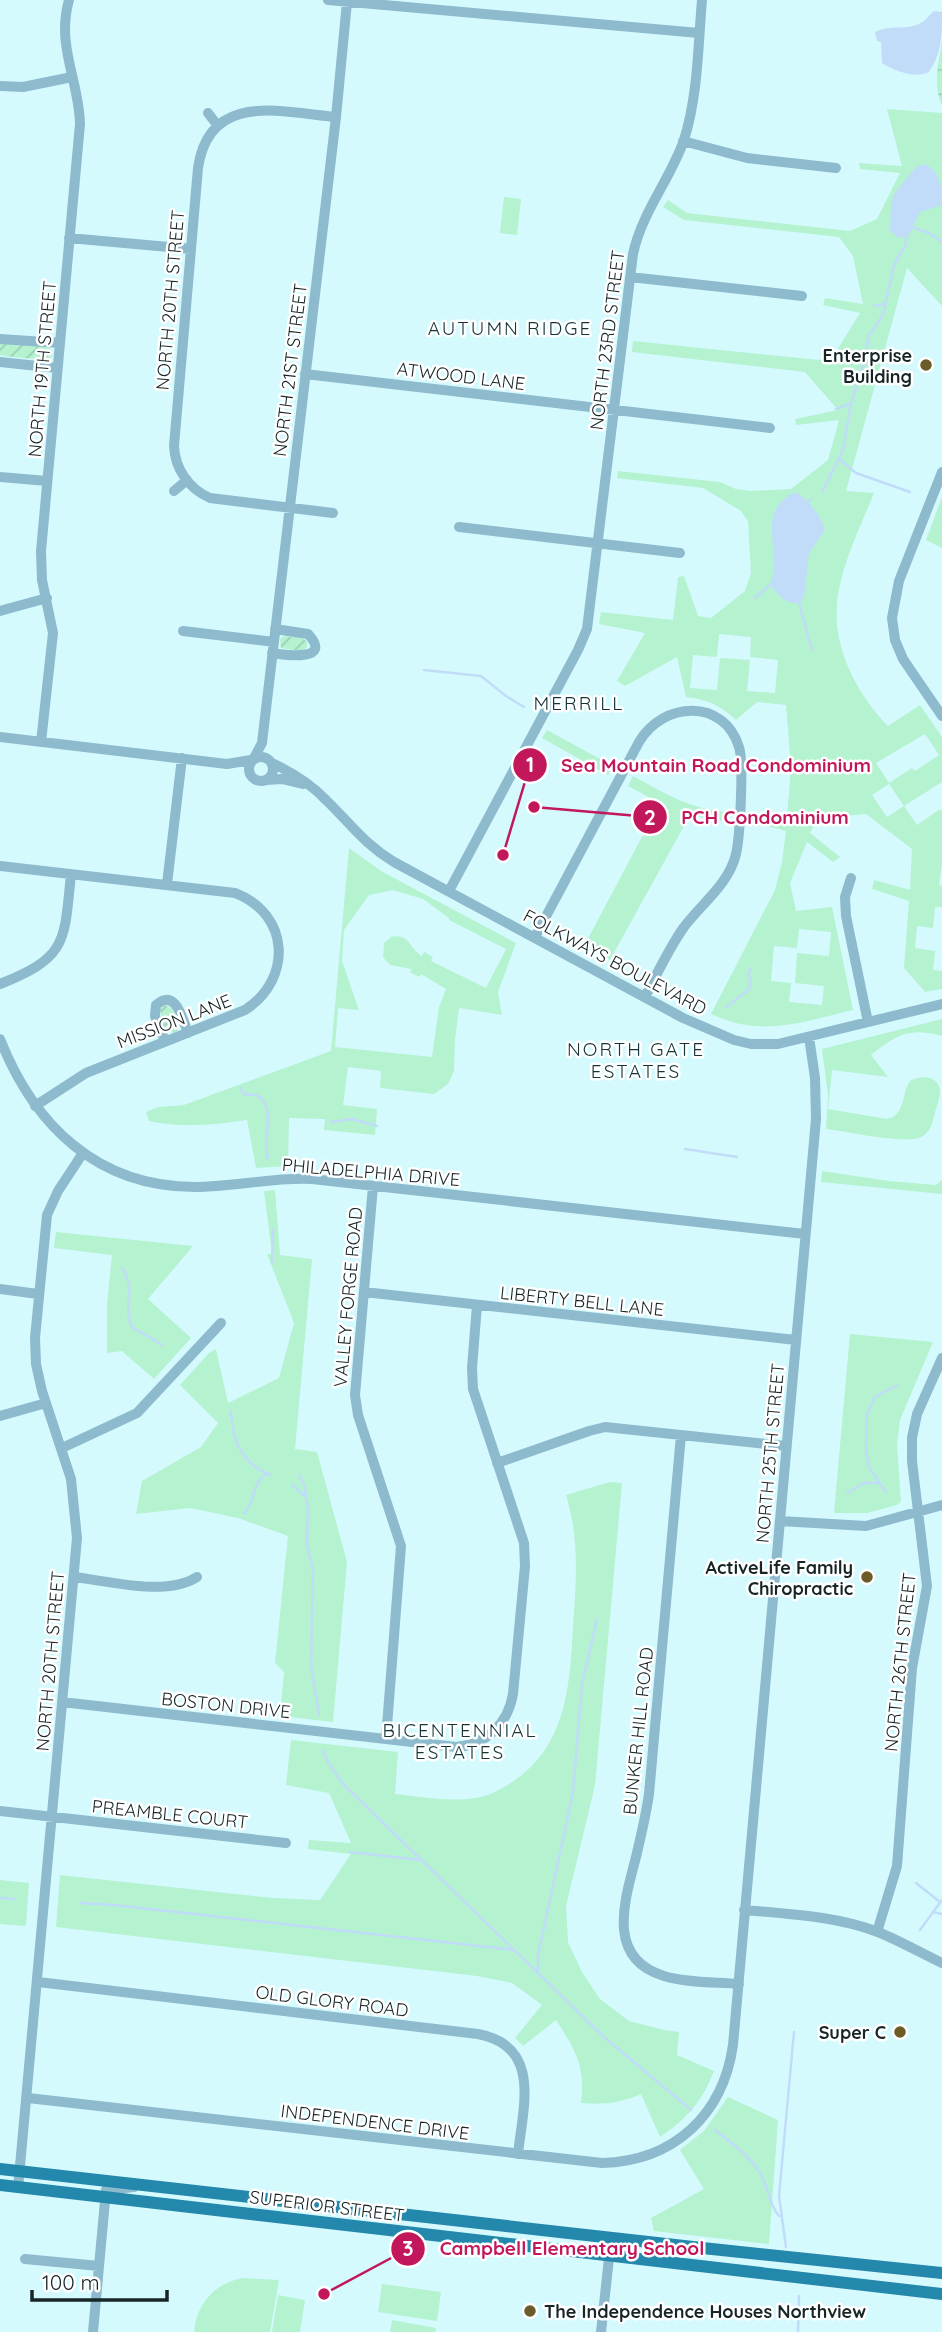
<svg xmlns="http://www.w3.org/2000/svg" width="942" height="2332" viewBox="0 0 942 2332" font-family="Quicksand,sans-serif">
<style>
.wetland{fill:url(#wetland-marsh)}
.park{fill:#b4f2d0;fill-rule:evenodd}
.garden{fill:url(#garden-furrows)}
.water{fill:#c1dcf9}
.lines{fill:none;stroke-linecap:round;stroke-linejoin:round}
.stream{stroke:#c1dcf9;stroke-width:2.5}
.minor{stroke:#8ebacd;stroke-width:10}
.major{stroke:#2488ac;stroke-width:12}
.poi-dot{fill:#6b5c29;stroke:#fff;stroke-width:2.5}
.labels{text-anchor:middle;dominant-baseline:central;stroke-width:5;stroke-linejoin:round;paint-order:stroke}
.street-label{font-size:18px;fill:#172527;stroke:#fff}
.poi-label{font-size:18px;font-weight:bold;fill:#172527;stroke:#fff;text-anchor:end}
.neighbourhood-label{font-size:19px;letter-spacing:2px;fill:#143538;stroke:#fff}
.leader{fill:none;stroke:#c2185b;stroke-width:2.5}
.callout-dot{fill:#c2185b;stroke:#fff;stroke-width:2.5}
.mark-label{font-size:21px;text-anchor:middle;font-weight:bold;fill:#fff}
.callout-label{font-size:19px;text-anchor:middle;font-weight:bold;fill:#c2185b;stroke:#fff;stroke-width:5;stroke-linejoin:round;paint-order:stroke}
</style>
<defs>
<pattern id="wetland-marsh" width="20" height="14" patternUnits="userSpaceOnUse" patternTransform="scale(1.75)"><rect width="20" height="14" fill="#b4f2d0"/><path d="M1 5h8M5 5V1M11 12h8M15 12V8" fill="none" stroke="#9acfb3"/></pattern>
<pattern id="garden-furrows" width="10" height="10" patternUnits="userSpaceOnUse" patternTransform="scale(1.75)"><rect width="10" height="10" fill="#b4f2d0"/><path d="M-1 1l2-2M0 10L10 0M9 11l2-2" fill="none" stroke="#9acfb3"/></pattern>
</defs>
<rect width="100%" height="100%" fill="#d5fafe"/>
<path class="wetland" d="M942,43V106C933,85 938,64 942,43Z"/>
<path class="park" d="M887,109L942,113V306L907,268L846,491L874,493C860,528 840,567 837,605C833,649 858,695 888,726L920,705L942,737V782L904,806L917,825L940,809L942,812V864L939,885L942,886V907H935L933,928L917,926L915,948L935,951L933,970L942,971V989L925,992L904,968L909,901L872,889L874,880L910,890L912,849L866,814L818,818L810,833L840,857L833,862L807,842L790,883L796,911L832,907L853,1010C802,1022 762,1038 711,1014L775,890L782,862L786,831L771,827L750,825V814L787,817L791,768L786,705L757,702L736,720C721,706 707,699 686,697L677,657L625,686L617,681L645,633L599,624L601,612L673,620L678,577L684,576L698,616L711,618L745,591L751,573L748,521L741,511L703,488L617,478L618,471L720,482L736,489L751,491L791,489L828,460L839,420L796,425L795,419L838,410L805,372L632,352L633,341L819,360L837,350L860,313L823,305L825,298L863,304L853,256L839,237L684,220L663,207L668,200L687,213L850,231L877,219L900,173L860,169L859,163L902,166ZM719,634L751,637L750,657L778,660L775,693L747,691L750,660L720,658L717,690L690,688L693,655L717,657ZM925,734L939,755L915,771L912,768L889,783L876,763ZM889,784L904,806L887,817L872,795ZM799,929L831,932L829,956L797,953L795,983L824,986L822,1005L789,1002L791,983L771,981L774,946L797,948Z
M504,197L521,199L517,235L500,233Z
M942,497V548L926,540Z
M547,730L613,766L608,775L542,738Z
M633,776C664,793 692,810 728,812V822L690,815L610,960L584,946L660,803L628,786Z
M349,848L381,871L516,943L498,992L502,1015L459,1008L455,1040L454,1071L448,1084L434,1094L380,1088L381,1071L348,1067L343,1105L377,1109L375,1135L324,1130L325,1119L289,1118L288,1166L256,1168L247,1120C213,1125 183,1128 149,1121L146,1112L158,1107L184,1105L331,1051ZM393,890L423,899L449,918V920L506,949L486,988L431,961L433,957L424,952L422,956C409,949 410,933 391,937L384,943L383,957L390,965L412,969L410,972L419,977L421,974L446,989L439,1007L432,1057L335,1047L338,1008L359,1010L342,961L344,930L369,895Z
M942,1019V1036C909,1027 896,1035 871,1055L888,1077L832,1070L828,1109L887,1119C906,1115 901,1094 910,1081C920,1075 939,1075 940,1091C940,1097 937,1106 935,1112C933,1121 931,1131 923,1136C909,1146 846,1131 826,1129L828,1096L822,1049Z
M822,1171L889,1181L936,1185L942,1180V1194L821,1182Z
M275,1190L280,1255L312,1259L295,1449L317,1452L347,1562L333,1722L280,1716L284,1672L275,1663L288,1536L238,1518L190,1508L136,1514L142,1481L201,1447L218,1423L180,1385L209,1353L216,1349L228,1403L279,1378L294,1323L267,1254H272L264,1191Z
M56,1232L193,1246L148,1299L191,1338L154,1379L122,1351L107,1353V1305L112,1255L54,1248Z
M850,1334L933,1342L900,1420L897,1445L901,1501L897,1505L867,1513H834Z
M610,1482L622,1483L595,1785L566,1906L568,1942L582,1972L600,1999L629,2021L664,2030L679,2032L677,2055L714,2071C703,2100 686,2120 660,2137L641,2094C620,2103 604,2105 581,2103C586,2067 575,2049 556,2020L523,2046L515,2038L542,2005L512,1983L477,1976L56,1927L60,1875L273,1898L320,1900L351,1854L308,1849L309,1840L351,1843L329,1793L286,1785L291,1740L398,1752L395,1794C421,1797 449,1802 475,1798C493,1795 509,1785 523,1774C567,1738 570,1681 573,1628C576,1580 580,1541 566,1495Z
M0,1880L29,1883L26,1926L0,1924Z
M728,2097L778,2120L769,2244L654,2231L651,2218L704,2189L680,2150L704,2131Z
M242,2278L279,2280L270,2332H194C197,2303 214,2284 242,2278Z
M382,2284L441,2292L437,2321L378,2312Z
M278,2295L305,2300L300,2332H272Z
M392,2320L436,2328L435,2332H390Z"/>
<path class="garden" d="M0,343L48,347L52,350L53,356L45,360L3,356L0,355Z
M285,636L303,638L307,642V647L302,651L281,648L280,639Z
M164,1005L172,1008L178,1025V1030L173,1033L166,1030L160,1010Z"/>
<path class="water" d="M934,11L942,12C942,35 942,53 929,72C916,79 894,71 882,63L881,42L877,41L875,32C890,24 907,31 921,23C926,20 929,15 934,11Z
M925,164C941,172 942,189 942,205L920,212L908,237L899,238L890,231L891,203L894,194L916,167Z
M795,492C808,499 821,516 825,530L809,553L804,597L801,602C787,607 777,594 770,584C784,553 753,513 795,492Z"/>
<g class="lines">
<path class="stream" d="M912,227L929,233L942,242
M874,306L884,304
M836,409L849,404
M839,459L856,473L910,492
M822,492L843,450L851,404L864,364L869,335L883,315L894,265L905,246L907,237
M808,502L811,499
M755,598L770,585
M799,603L812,650
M424,670L481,676L506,696L524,707
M727,1007L749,989L751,980L748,974L751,968
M240,1088L244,1094L259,1096C277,1112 261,1138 268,1158
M331,1122L352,1119L377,1126
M685,1149L737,1157
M272,1263L273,1229
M122,1268C137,1290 122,1306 132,1327L162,1345
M230,1411C233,1419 232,1426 234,1434C239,1453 252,1469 271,1475
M299,1475L304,1485L308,1509L307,1546L313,1569L311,1665L319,1715
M292,1485L305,1496
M886,1492L869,1467L866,1451L867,1414L875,1397L897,1385
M847,1493L864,1483H879
M244,1514C256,1502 251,1482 267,1474
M323,1751L329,1764L343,1784L604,2037L691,2110
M350,1852L420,1860
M916,1883L940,1902
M0,1898L14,1899
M80,1903L114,1905L514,1950
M933,1912L942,1914
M920,1930L942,1900
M538,1973V1955L573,1792L582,1684L597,1619
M715,2130C734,2145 754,2158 764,2181C769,2193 770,2206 779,2216
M786,2247L779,2196L794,2032
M798,2332L799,2296"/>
<path class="minor" d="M328,0L699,33
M0,86L23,87L72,77
M208,113L218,126
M683,141L747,158L836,168
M69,238L191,249
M630,277L802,296
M0,339L60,343
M0,362L57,368
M305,374L770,428
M942,472L899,581L892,618L895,640L903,659L942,716
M0,477L47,481
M174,491L187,480
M333,513L210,498C189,489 175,469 174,446L198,168C209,91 281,112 336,117
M459,527L680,553
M0,611L47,598
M183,631L274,642
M272,653C284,655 334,662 308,634L275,629
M0,737L227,764L251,760
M41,742L53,633L42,580L41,551L80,124C79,80 56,46 69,0
M249 769a12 12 0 1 1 24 0a12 12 0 1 1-24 0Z
M254,758L262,743L336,117L347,2
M272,763C291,772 311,784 326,800C351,824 363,843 394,862L683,1018L734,1040L751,1044H778L942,1004
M266,780L282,779L303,784
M0,866L235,893C290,914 293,979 245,1010L86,1073L35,1106
M851,878L845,897L846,916L868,1022
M167,884L182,758
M449,891L578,650L587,629L633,254C642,212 670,180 684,140C698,96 698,46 702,0
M535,937L639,742C663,701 724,698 739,747C744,762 740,837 736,854C729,884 702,903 684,927C669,948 657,974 645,997
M0,984C68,957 64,942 71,874
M0,1039C34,1125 97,1187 195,1187C235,1187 273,1177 312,1179L805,1234
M165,1041L155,1016L156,1005C176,988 182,1018 188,1033
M373,1186L355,1395L358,1415L401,1546L386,1739
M0,1289L38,1294
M364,1292L796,1340
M0,1416L46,1403
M681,1435L649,1794C646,1815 641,1836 636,1857C625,1900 605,1958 664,1976C687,1983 715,1982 739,1984
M62,1448L137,1413L221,1323
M497,1463L589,1431L605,1427L786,1446
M780,1521L866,1526L942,1505
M74,1577C109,1581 166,1597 197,1577
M62,1702L456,1747C486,1745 508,1724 513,1694L525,1566L524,1543L473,1389L472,1368L477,1305
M0,1811L286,1843
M744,1910C789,1914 836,1916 878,1932C900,1941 921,1953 942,1963
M877,1932L897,1866L912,1668L927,1586L912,1461V1438L917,1414L942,1358
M38,1982L478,2034C542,2046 523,2107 518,2154
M28,2098L602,2163C674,2161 723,2115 733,2045L816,1119L815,1078L809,1037
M18,2188L77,1538L71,1479L42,1391L36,1364L35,1338L47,1215L58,1191L83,1153
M25,2259L99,2266
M93,2332L106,2190L134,2187
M601,2332L610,2249L634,2242"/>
<path class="major" d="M0,2169L693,2247L942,2273
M0,2185L942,2294"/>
</g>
<g class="poi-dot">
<circle cx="926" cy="365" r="7"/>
<circle cx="867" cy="1577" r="7"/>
<circle cx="900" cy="2032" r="7"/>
<circle cx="530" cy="2311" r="7"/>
</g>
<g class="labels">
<g class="street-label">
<text transform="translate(170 300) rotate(-85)">NORTH 20TH STREET</text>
<text transform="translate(607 340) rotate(-83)">NORTH 23RD STREET</text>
<text transform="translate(42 369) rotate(-85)">NORTH 19TH STREET</text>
<text transform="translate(290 370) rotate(-83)">NORTH 21ST STREET</text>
<text transform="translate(461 376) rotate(7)">ATWOOD LANE</text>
<text transform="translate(615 962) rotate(28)">FOLKWAYS BOULEVARD</text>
<text transform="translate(174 1021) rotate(-21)">MISSION LANE</text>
<text transform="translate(371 1172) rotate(5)">PHILADELPHIA DRIVE</text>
<text transform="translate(348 1297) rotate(-85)">VALLEY FORGE ROAD</text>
<text transform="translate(582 1301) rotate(6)">LIBERTY BELL LANE</text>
<text transform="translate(770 1453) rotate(-85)">NORTH 25TH STREET</text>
<text transform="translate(50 1661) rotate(-85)">NORTH 20TH STREET</text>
<text transform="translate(900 1662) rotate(-84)">NORTH 26TH STREET</text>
<text transform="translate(226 1705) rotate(6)">BOSTON DRIVE</text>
<text transform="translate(638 1731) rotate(-84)">BUNKER HILL ROAD</text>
<text transform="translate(170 1814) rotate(6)">PREAMBLE COURT</text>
<text transform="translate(332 2001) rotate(7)">OLD GLORY ROAD</text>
<text transform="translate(375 2122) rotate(7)">INDEPENDENCE DRIVE</text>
<text transform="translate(327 2206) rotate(7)">SUPERIOR STREET</text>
</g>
<g class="poi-label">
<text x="912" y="355">Enterprise<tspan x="912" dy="21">Building</tspan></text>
<text x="853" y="1567">ActiveLife Family<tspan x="853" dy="21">Chiropractic</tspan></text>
<text x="886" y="2032">Super C</text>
<text x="544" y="2311" text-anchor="start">The Independence Houses Northview</text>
</g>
<g class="neighbourhood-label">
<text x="510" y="328">AUTUMN RIDGE</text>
<text x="579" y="703">MERRILL</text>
<text x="636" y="1049">NORTH GATE<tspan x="636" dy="22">ESTATES</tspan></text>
<text x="460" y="1730">BICENTENNIAL<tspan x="460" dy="22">ESTATES</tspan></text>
</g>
</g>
<path class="leader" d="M503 855L530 765M534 807L650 817M324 2294L408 2249"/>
<g class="callout-dot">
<circle cx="503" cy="855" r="7"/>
<circle cx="534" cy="807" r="7"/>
<circle cx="324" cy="2294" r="7"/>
<circle cx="530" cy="765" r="18"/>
<circle cx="650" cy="817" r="18"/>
<circle cx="408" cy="2249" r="18"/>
</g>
<g class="mark-label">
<text x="530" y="772">1</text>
<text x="650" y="825">2</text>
<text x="408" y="2256">3</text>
</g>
<g class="callout-label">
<text x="716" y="772">Sea Mountain Road Condominium</text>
<text x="765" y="824">PCH Condominium</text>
<text x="572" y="2255">Campbell Elementary School</text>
</g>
<path d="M32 2290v10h135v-10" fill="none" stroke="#172527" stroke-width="3.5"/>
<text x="42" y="2290" font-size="21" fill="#172527" stroke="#ffffff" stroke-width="5" paint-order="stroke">100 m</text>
</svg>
